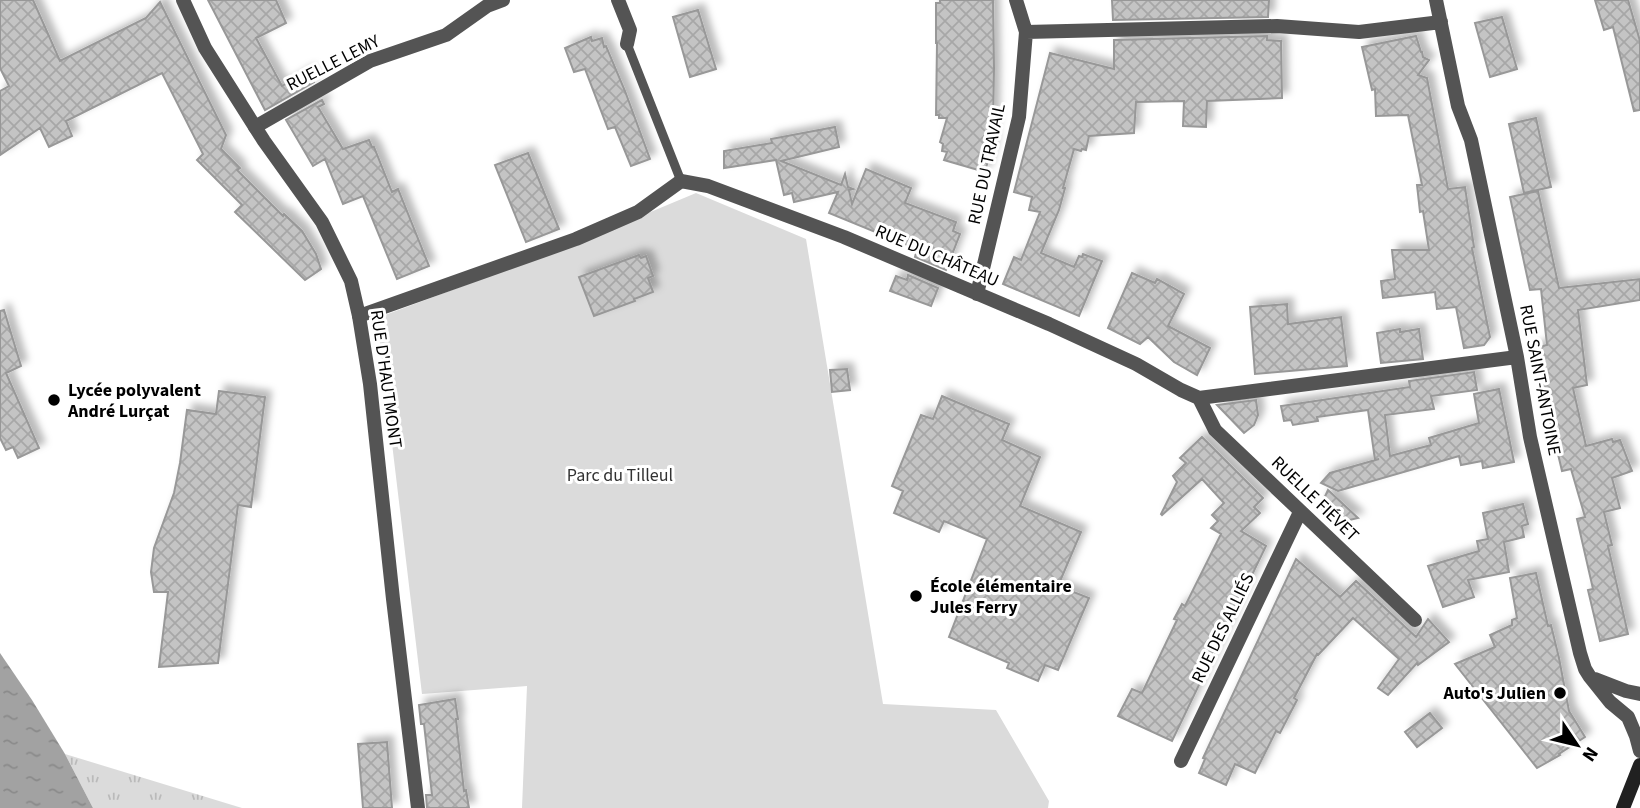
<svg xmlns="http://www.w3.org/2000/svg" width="1640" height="808" viewBox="0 0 1640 808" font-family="'Source Sans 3',sans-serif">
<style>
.grass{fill:url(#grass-tufts)}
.park{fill:#dbdbdb}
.water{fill:url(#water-ripples)}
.building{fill:url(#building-cross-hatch);stroke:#989898;stroke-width:2;filter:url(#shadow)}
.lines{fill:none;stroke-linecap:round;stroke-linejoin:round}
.service{stroke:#545454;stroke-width:9}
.pedestrian{stroke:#545454;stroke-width:14}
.minor{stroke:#545454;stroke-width:14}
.tertiary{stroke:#545454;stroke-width:14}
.secondary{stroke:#212121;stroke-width:14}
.poi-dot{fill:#000;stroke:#fff;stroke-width:2.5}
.labels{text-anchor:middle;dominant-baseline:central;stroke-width:6;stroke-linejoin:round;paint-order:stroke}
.street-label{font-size:18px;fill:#000;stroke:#fff}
.poi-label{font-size:18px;font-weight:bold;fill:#000;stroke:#fff;text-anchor:start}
.park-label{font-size:18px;fill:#323232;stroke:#fff}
</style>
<defs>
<pattern id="grass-tufts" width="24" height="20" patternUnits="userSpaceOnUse" patternTransform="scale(1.75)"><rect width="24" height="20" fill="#dbdbdb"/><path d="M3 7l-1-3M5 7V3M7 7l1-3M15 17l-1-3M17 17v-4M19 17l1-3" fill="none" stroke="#bababa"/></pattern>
<pattern id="water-ripples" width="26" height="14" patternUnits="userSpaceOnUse" patternTransform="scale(1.75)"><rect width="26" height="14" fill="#a2a2a2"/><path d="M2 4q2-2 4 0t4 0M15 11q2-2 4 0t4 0" fill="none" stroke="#8a8a8a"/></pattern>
<pattern id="building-cross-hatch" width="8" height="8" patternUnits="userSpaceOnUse" patternTransform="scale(1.75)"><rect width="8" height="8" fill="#c4c4c4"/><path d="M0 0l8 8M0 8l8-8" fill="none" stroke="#a7a7a7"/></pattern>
<filter id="shadow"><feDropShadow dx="6" dy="-6" stdDeviation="3.5" flood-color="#0004"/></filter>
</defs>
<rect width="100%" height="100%" fill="#fff"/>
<path class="grass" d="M65,754L242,808H93Z"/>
<path class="park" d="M696,193L806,239L883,704L996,710L1049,801L1048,808H522L527,686L422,694L377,318L562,249Z"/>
<path class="water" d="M0,653L32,700L65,754L93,808H0Z"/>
<path class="building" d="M0,0H33L60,61L146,18L160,2L226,135L221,149L240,168L237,170L283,216L284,214L302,231L316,254L321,269L305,280L235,212L242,205L197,160L203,154L162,73L66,121L72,136L49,147L40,128L0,155V91L9,86L0,68Z
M208,0H276L286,23L256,38L282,86L309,71L314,82L265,110Z
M940,0H993L994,68L993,126L991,140L993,141L985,172L944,160L947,152L942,151L943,144L940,142L947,118H939V115H936L937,43H936V3H940Z
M1112,0H1269L1268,17L1113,20Z
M1595,0H1628L1640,41V110L1634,111L1613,27L1604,30Z
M698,10L716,69L690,77L673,17Z
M1502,17L1517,69L1490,77L1475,23Z
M1267,36V40L1281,41L1282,98L1207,101L1206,127L1183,126L1184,101L1136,102L1134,133L1089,136L1086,150L1082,149L1081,151L1074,149L1063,188H1065L1059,210L1041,253L1074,267L1079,256L1082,257L1083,254L1102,261L1079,316L1003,284L1014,257L1021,260L1040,212L1029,210L1032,197L1014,192L1050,53L1114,69V40Z
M1416,36L1421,52H1422L1423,57L1429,60L1418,75L1427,78L1448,189L1465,187L1474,247L1472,248L1490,337L1484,345L1464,348L1456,307L1437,309L1435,292L1383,298L1381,281L1395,279L1392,250H1429L1423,211L1420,212L1417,185H1422L1408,115L1376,116L1375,89L1372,90L1362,47Z
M591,37L592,41L602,38L604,47L606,46L625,91L650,159L631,166L615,127L608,129L585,69L574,72L565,48Z
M322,100L324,104L318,107L343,149L369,140L372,147H374L392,192L398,189L429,266L397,279L363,196L343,204L325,159L313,166L286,120Z
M1536,118L1551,187L1524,193L1509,124Z
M835,127L839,147L781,161L841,185L845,174L848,187L853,189L849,190L852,204L866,169L911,188L905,203L956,222L953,231L960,234L946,270L915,257L917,249L829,213L838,192L794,202L792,193L784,195L776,160L724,168V151L772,143L771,139Z
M528,153L559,229L526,242L495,165Z
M1538,191L1559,288L1640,279V300L1578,310L1587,385L1573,388L1586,446L1612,439L1613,442L1620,440L1632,471L1612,478L1620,508L1604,512L1612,545L1608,546L1628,634L1600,641L1588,590L1593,589L1577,519L1585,517L1571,469L1562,471L1533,348L1547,345L1541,289L1530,290L1510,197Z
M639,255L641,258L646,256L653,276L648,278L653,292L634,299L635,301L594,316L579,277Z
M1132,273L1155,283L1157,279L1184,294L1168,326L1210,348L1197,375L1174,362L1148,337L1140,344L1108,328Z
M908,275L938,288L931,306L890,291L896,276L907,280Z
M1287,304L1288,324L1341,317L1347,366L1255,374L1250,307Z
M4,310L21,366L6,373L39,448L18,458L13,447L6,450L0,438V311Z
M1400,329V332L1419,329L1423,359L1381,363L1377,333Z
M847,369L850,390L832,392L830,370Z
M1474,372L1477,390L1431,396L1434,409L1385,415L1390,456L1431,445L1429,438L1479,423L1474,394L1499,389L1514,462L1483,468L1482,461L1461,465L1459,456L1338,491L1321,483L1330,473L1379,459L1375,460L1368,410L1317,417L1318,421L1293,425L1291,420L1284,421L1281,406L1410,387L1409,381Z
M219,391L265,397L251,507L238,505L218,663L159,667L168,592H154L151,572L154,548L174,493L180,463L187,410L216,414Z
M942,396L1009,424L1002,440L1040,457L1020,506L1081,532L1058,586L1089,598L1058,670L1045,665L1038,681L1007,668L1009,663L949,637L987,539L944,521L939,532L894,513L903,491L892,486L921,415L933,419Z
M1256,400L1258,415L1254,425L1244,433L1217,405Z
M1202,437L1263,498L1254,507L1260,513L1241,531L1266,546L1172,741L1118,716L1132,689L1142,693L1177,620L1174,619L1182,604L1185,606L1221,534L1211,528L1218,521L1212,515L1224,503L1202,479L1162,515L1161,514L1177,482L1173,476L1186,463L1180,458Z
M1328,490L1358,518L1337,523L1320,507Z
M1523,504L1528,524L1522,526L1524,537L1504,542L1509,572L1468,580L1474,597L1443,607L1428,566L1479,551L1477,541L1488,539L1483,513Z
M1296,559L1340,597L1356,581L1416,637L1428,619L1449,642L1418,665L1417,663L1388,695L1378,688L1399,659L1353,618L1318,655L1317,654L1294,698L1297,700L1280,733L1276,731L1255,773L1235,764L1226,785L1199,773L1205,759L1203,758Z
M1536,573L1548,626L1551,625L1559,658L1569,711L1585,737L1559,754L1560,755L1537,768L1455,664L1495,647L1490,635L1512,625V620L1517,618L1510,578Z
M455,699L458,719H456L464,791L466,790L469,808H427L426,795H432L424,724H421L419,705Z
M1430,713L1442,728L1417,747L1405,732Z
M387,742L392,808H363L358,744Z"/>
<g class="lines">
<path class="service" d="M627,44L681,181"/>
<path class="pedestrian" d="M618,0L630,30L627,44
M255,127L370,61L446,35L487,6L503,0"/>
<path class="minor" d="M1436,0L1458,106L1471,140L1517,357L1530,437L1580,653L1585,669L1590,677L1610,702L1628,717L1636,736L1640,751
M1026,32L1277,26L1359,32L1441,22
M977,294L1019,117L1026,32L1016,0
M359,316L576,239L638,212L681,181L708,186L844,237L1049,324L1136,364L1181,390L1199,398L1517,357
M1199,398L1215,430L1415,620
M1595,679L1626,691L1640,694
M1181,761L1300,512"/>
<path class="tertiary" d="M183,0L205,48L264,141L322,222L351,281L359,316L370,384L393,599L418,808"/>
<path class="secondary" d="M1623,808L1640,765"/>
</g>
<g class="poi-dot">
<circle cx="54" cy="400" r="7"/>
<circle cx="916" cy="596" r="7"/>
<circle cx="1560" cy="693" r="7"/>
</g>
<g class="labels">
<g class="street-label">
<text transform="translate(333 63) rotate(-27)">RUELLE LEMY</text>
<text transform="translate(987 164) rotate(-78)">RUE DU TRAVAIL</text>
<text transform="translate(937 256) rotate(23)">RUE DU CHÂTEAU</text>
<text transform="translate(386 379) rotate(82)">RUE D'HAUTMONT</text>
<text transform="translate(1540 380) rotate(79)">RUE SAINT-ANTOINE</text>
<text transform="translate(1315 499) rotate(44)">RUELLE FIÉVET</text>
<text transform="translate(1223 628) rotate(-64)">RUE DES ALLIÉS</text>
</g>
<g class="poi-label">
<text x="68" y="390">Lycée polyvalent<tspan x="68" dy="21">André Lurçat</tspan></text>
<text x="930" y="586">École élémentaire<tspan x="930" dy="21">Jules Ferry</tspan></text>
<text x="1546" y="693" text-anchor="end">Auto's Julien</text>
</g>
<g class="park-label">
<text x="620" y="475">Parc du Tilleul</text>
</g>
</g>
<g transform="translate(1577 745) rotate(125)" stroke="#ffffff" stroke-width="5" paint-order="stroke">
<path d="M0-5L12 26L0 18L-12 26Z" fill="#000000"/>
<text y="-10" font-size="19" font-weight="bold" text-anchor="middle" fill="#000000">N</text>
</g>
</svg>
